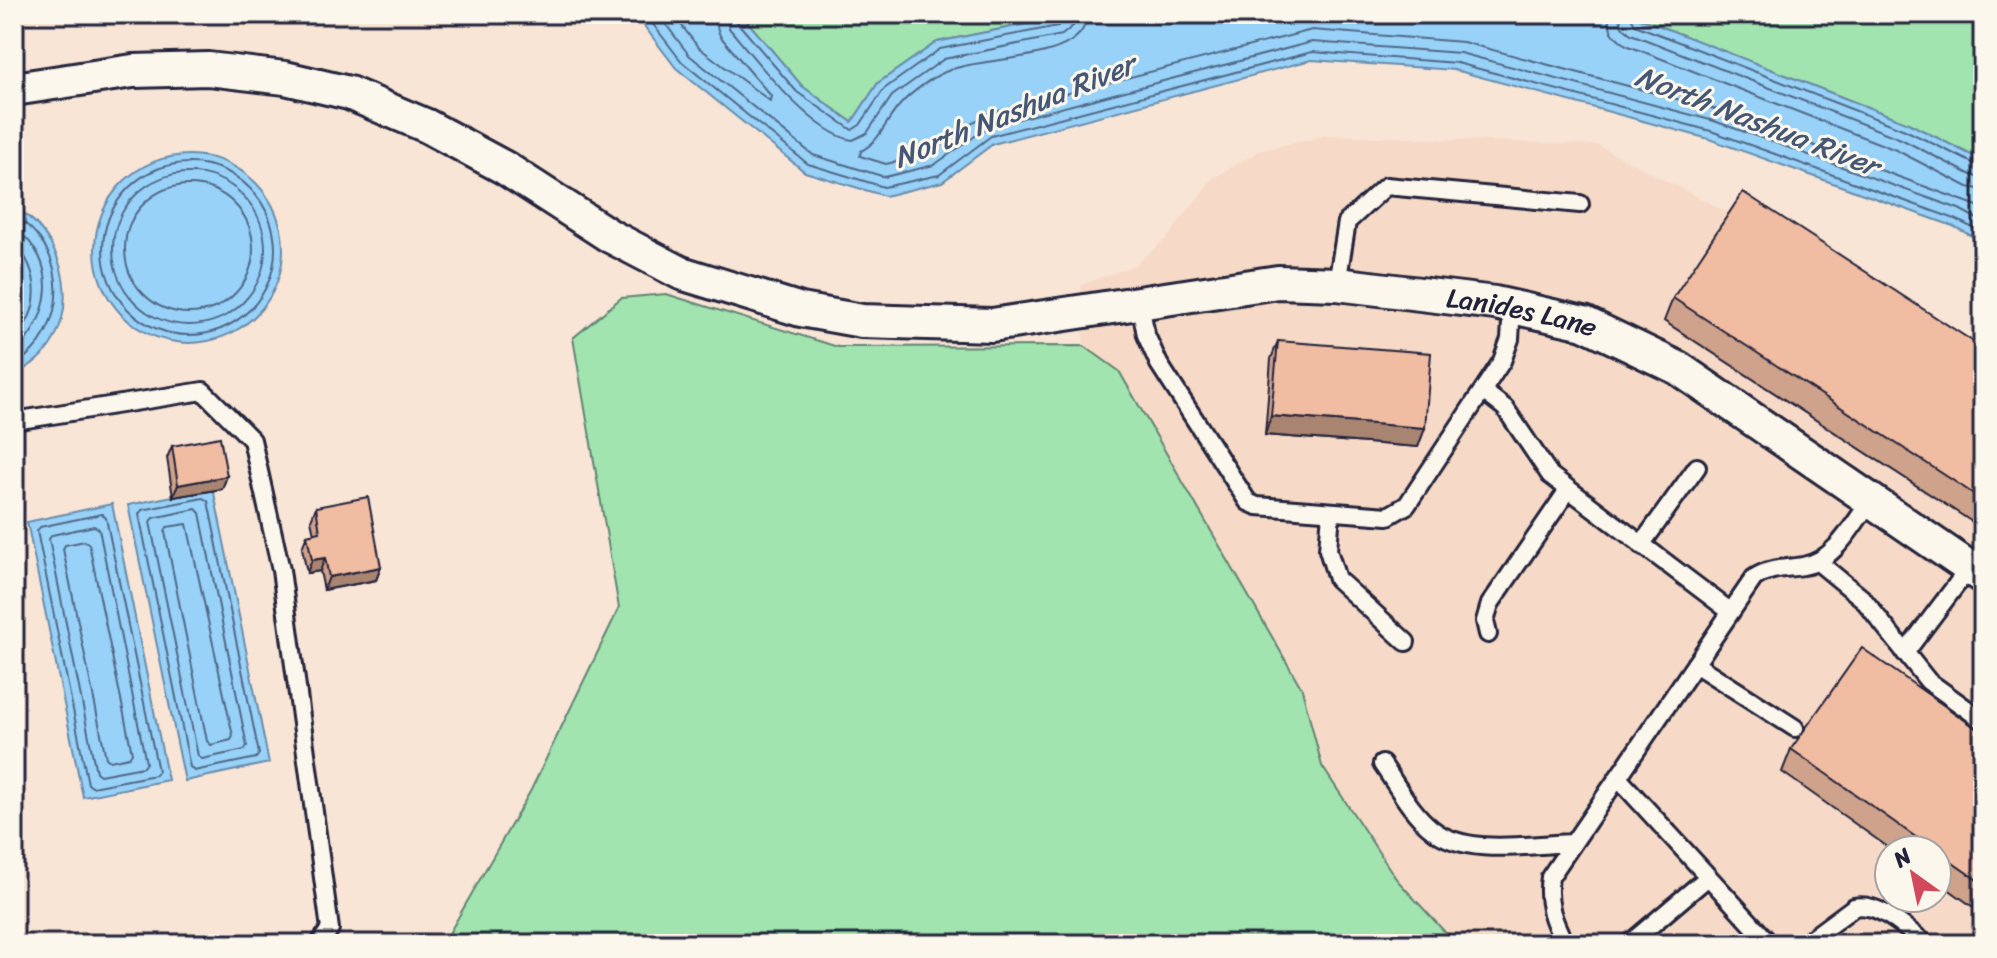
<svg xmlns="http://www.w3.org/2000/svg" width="1997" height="958" viewBox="0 0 1997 958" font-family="Sriracha,sans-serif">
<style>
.built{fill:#f6d9c6;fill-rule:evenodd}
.green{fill:#a1e4af;stroke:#628375;stroke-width:2}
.water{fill:#98d2f8;stroke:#698cac;stroke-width:2}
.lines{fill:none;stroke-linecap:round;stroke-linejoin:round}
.shore{stroke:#516887;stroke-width:2}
.service-casing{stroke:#22223b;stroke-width:22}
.minor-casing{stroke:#22223b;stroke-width:38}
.service{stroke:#fbf7ec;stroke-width:16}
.minor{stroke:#fbf7ec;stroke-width:32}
.wall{fill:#cea28b;stroke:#22223b;stroke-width:2}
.shaded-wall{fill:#a88471;stroke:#22223b;stroke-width:2}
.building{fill:#f0bca2;stroke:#22223b;stroke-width:2}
.labels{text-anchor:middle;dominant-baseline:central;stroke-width:6;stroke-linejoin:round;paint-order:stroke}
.street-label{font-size:28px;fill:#22223b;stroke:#fbf7ec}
.water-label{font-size:30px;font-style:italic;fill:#455774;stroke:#fbf7ec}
</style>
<rect width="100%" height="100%" fill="#f8e5d6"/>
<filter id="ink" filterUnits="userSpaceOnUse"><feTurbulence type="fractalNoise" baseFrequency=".0125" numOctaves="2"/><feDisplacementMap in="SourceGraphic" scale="16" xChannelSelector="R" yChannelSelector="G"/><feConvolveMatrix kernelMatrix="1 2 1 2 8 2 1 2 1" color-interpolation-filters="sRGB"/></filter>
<g filter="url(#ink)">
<path class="built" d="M1327,135L1597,145L1734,216L1983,377V944H1456L1397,880L1322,766L1302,689L1119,371L1084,346L1081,285L1135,265L1168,237L1212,179L1259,151ZM1889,850H1937V898H1889Z"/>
<path class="green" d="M741,14H1076L937,42L878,83L852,122L802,86Z
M1629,14H1983V161L1908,123Z
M666,294L838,347L1084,346L1119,371L1302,689L1322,766L1397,880L1456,944H443L531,790L619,608L573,338L621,298Z"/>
<path class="water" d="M635,14H741L802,86L852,122L878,83L937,42L1076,14H1629L1908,123L1983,161V242L1953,226L1709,139L1455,70L1311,60L993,144L942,182L885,196L805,172L676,68Z
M95 249a94 94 0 1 1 188 0a94 94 0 1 1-188 0Z
M14,207C76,241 87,344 14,374Z
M213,488L269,763L185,781L128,505Z
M112,504L168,780L83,797L27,522Z"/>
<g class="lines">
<path class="shore" d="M645,14L682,62L808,164L884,187L939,175L991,136L1312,52L1457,63L1711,131L1955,219L1983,233
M658,14L689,55L813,155L885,177L934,165L988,127L1312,42L1460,53L1714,121L1959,209L1983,222
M673,14L698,47L770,101L771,96L720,36L713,14
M725,14L729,28C754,58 813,135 853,140L867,133L892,96L944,59L1062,35L1073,26L1075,14
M735,14L737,22L797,92L852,130L860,125L884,89L940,49L1058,26L1065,14
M1087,14C1086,64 986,55 950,70C935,75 910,93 900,105C885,121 881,141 861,151L860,156L886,164L929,154L984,115L1312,30L1463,42L1718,110L1983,208
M1607,14L1612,33L1626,45L1896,150L1968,187L1983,190
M1619,14L1622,27L1631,34L1901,139L1973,176L1983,178
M1630,14L1635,25L1905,130L1983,168
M103 249a86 86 0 1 1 172 0a86 86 0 1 1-172 0Z
M113 249a76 76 0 1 1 152 0a76 76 0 1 1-152 0Z
M125 249a64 64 0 1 1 128 0a64 64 0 1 1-128 0Z
M14,216C71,248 70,333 14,365
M14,228C61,261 52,318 14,353
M14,243C40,270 43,311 14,337
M203,498L208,501L259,754L256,758L194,771L190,767L139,514L142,510Z
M196,509L200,513L247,746L244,750L202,759L198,756L150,522L153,518Z
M102,514L106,518L158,771L155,775L92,787L88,784L37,531L40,527Z
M187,524L233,736L231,740L211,745L207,741L165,532L167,527Z
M94,526L99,529L146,763L143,767L100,775L96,772L49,539L52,535Z
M85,541L89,544L132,753L129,757L110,761L106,758L63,549L65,545Z"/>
<g class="service-casing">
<path id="service" d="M1337,284L1347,222L1386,186L1580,204
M1140,304L1146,335L1159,364L1248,502L1257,506L1388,516L1407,505L1502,361L1510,339L1512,307
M1483,391L1505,408L1550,475L1731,612
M14,421L203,391L252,440L281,570L330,929L319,944
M1331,512L1328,550L1337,579L1406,642
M1641,545L1697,467
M1818,562L1863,599L1928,681L1982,720
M1488,634L1485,621L1490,604L1568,490
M1905,653L1969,568
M1695,664L1795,728
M1382,764C1397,785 1411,813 1432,829C1466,857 1532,844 1573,843
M1618,778L1770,944
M1565,944C1553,921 1546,903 1550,877L1754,578C1771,567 1784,569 1803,566C1835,561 1853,524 1871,500
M1629,944L1708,877
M1804,944L1854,907C1879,901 1907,930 1926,944"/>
</g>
<g class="minor-casing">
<g id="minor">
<path id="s1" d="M14,89L133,71L208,69L285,78L349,93L427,126L505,168L610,236L681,273L801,310L862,321L992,325L1278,282L1337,284L1495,303L1584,323L1678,368L1983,577"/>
</g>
</g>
<use href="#service" class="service"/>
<use href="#minor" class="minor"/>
</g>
<path class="wall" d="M1673,298L1983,348V529L1664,321Z
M1278,341L1425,428L1418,447L1265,435L1271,359Z
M172,446L227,476L222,489L173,497L167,458Z
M316,507L381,567L376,580L324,590L320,571L307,573L302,548L307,535L314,534L311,520Z
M1983,733V914L1937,881V850H1892L1782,772L1791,749Z"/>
<path class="shaded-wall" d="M1271,416L1425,428L1418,447L1265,435Z
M227,476L222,489L173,497L178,485Z
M325,558L320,571L307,573L312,560Z
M381,567L376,580L324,590L329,577Z"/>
<path class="building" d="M1743,192L1983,348V500L1673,298Z
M1278,341L1431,353L1425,428L1271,416Z
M220,437L227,476L178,485L172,446Z
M368,497L381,567L329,577L325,558L312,560L307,535L320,532L316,507Z
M1862,648L1983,733V884L1937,852V850H1934L1791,749Z"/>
</g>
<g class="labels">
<g class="street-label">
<text stroke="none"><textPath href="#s1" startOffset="1570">Lanides Lane</textPath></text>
</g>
<g class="water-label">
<text transform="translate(1014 111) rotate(-22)">North Nashua River</text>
<text transform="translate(1757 121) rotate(21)">North Nashua River</text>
</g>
</g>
<rect width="1997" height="958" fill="none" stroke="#fbf7ec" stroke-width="48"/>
<rect x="24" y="24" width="1949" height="910" fill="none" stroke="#22223b" stroke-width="3" filter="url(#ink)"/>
<g transform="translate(1913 874) rotate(327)"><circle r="38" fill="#fbf7ec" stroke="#a4a2a5" stroke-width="2"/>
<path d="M0-6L14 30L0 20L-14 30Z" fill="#d1495b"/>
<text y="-12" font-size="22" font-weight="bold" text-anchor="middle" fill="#22223b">N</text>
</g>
</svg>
